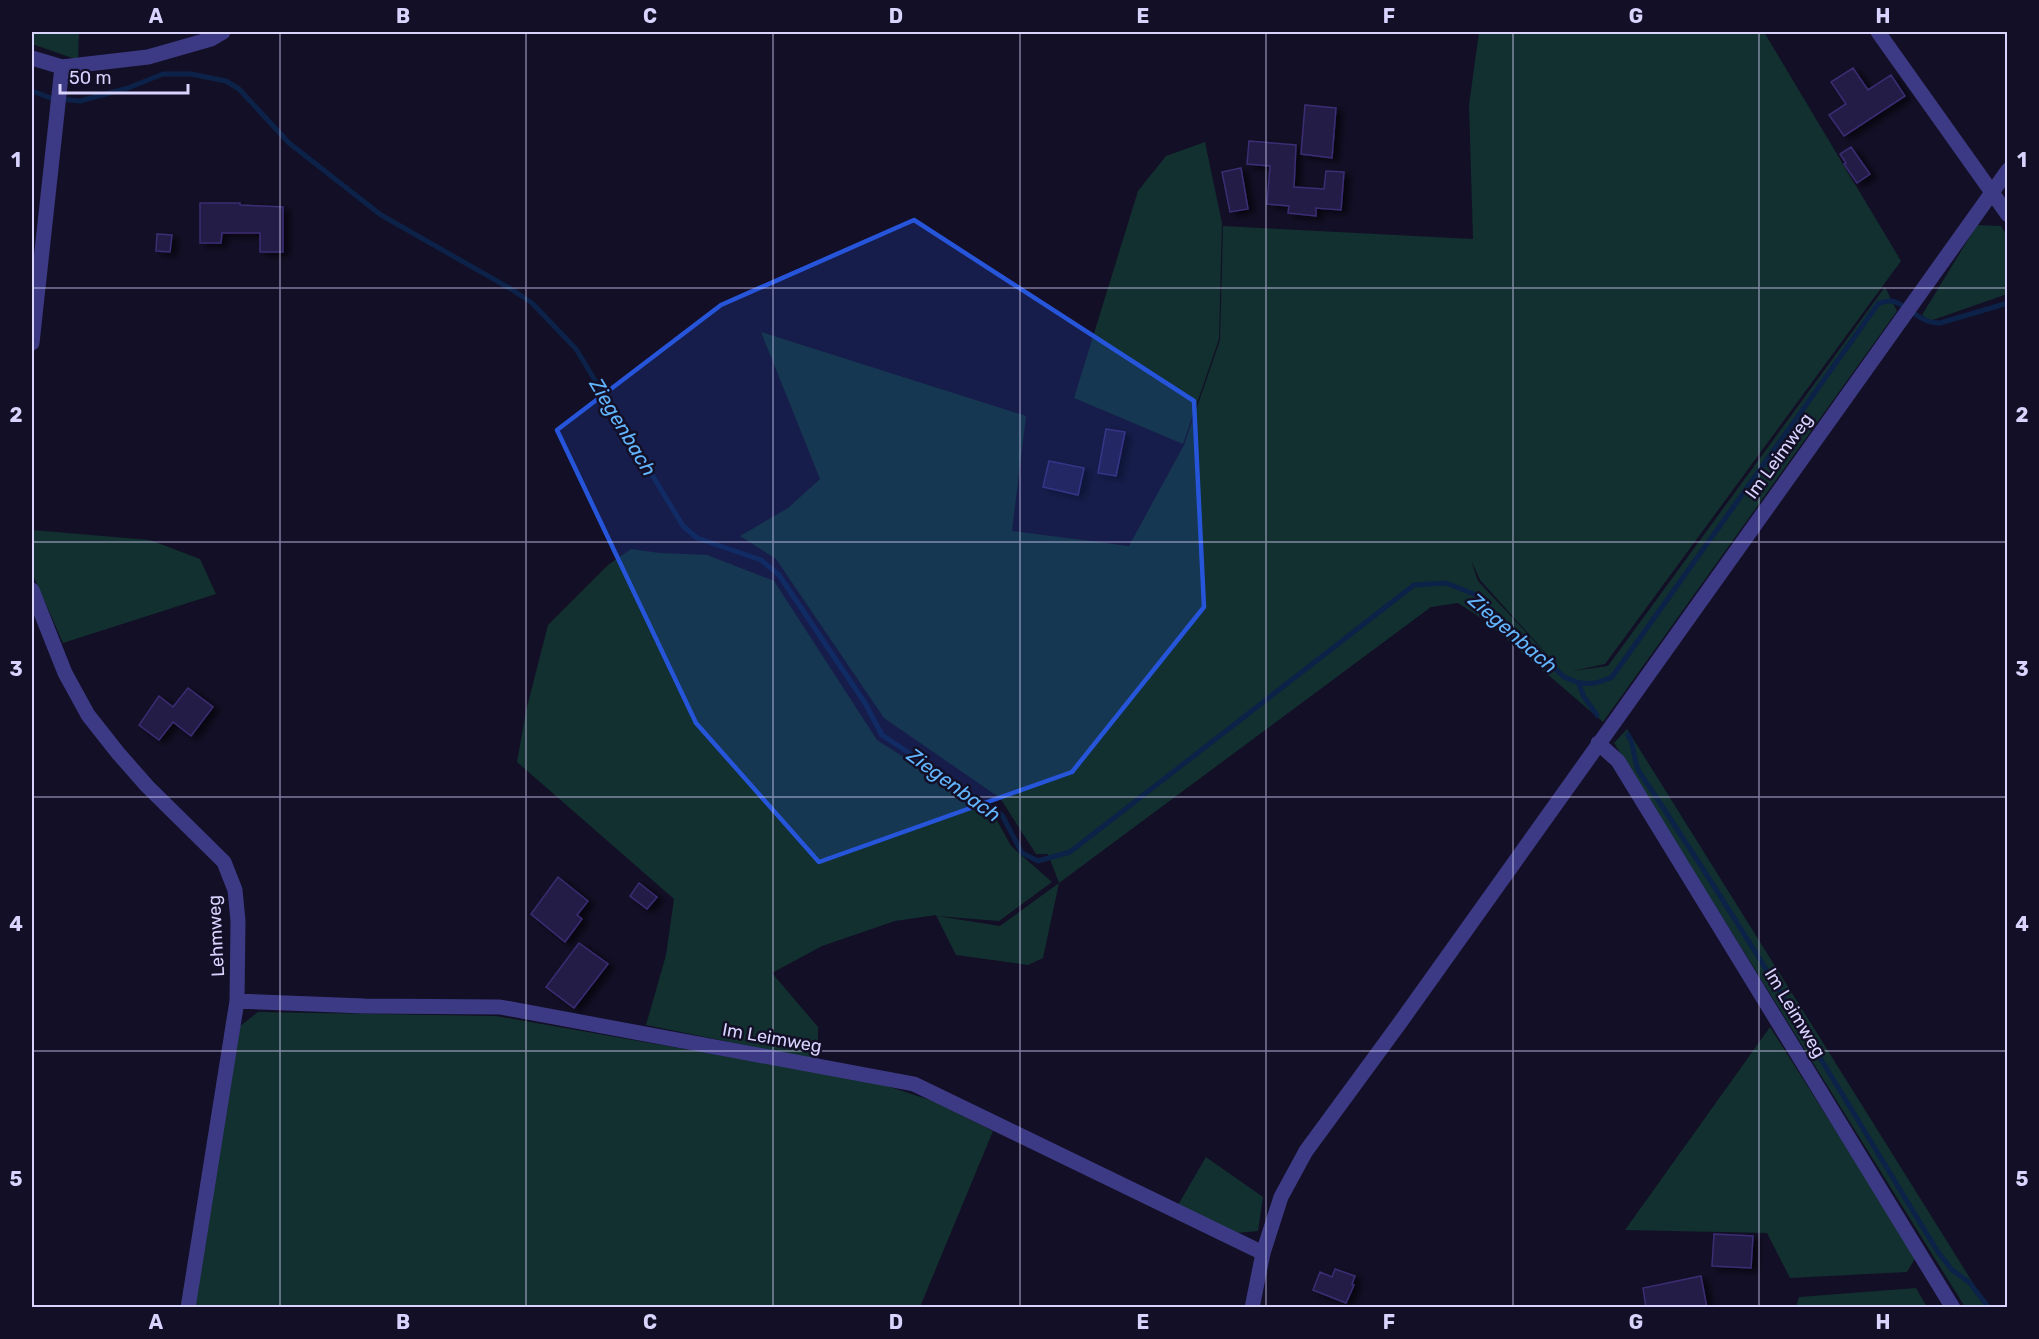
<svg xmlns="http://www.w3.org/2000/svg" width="2039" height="1339" viewBox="0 0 2039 1339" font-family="Rubik,sans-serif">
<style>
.green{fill:#12302f;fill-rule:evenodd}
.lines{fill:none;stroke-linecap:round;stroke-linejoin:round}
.stream{stroke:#0c2248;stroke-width:5}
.building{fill:#241b47;stroke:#3b2d73;stroke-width:1.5;filter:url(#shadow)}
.minor{stroke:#3d3a85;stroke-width:15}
.marked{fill:#2655da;fill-opacity:0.2;stroke:#2655da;stroke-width:4.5;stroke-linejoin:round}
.grid{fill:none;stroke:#d9d4ff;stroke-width:1.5;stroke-opacity:0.55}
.labels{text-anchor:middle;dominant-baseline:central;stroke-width:5;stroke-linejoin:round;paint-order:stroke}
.street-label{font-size:18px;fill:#d9d4ff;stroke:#130f26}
.water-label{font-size:20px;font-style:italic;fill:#62b6ff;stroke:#130f26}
.neatline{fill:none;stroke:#d9d4ff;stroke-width:2}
.grid-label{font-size:20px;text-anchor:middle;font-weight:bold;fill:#d9d4ff}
</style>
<defs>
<filter id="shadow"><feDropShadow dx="6" dy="3.5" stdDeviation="3" flood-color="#0009"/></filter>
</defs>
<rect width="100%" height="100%" fill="#130f26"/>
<path class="green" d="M32,32H79L78,60L32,44Z
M1479,32H1764L1901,261L1605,664L1572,671L1608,666L1885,287L1897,311L1603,722L1484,620L1458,603L1431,607L1059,883L1043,958L1028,965L956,955L936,915L895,921L822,946L772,973L818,1027V1060L646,1025L666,955L674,899L517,762L526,711L548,625L608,565L631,549L660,553L707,555L774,581L877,740L994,815L1011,846L1052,882L999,921L937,916L1000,926L1059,883L1048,854H1036L1000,798L884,718L776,559L740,536L788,508L820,479L761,332L1026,416L1012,531L1129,546L1184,445L1220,340L1223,226L1473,239L1469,105ZM1471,560L1480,580L1564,673L1478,581Z
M1205,142L1222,223L1219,339L1183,444L1074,398L1138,191L1166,156Z
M1977,225L2001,226L2007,236V294L1930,321L1922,315Z
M32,530L150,540L200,559L216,594L63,643L32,573Z
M1627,729L1988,1307H1965L1614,743Z
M258,1012L496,1016L878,1083L933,1101L993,1131L920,1307L195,1308L240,1026Z
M1770,1027L1916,1257L1907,1272L1790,1278L1767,1233L1625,1230Z
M1206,1157L1263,1197L1258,1231L1236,1233L1178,1205Z
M1916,1288L1927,1307H1796L1799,1297Z"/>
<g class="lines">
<path class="stream" d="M32,91L51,98L80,101L128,88L163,74H191L226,81L239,89L289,143L381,215L511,289L532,303L576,349L683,526L697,538L761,560L779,575L865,703L882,735L1002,815L1022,853L1038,861L1070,852L1414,585L1446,583L1474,594L1564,677C1583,686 1593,686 1612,677L1878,304C1903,291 1912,324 1940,323L2008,303
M1579,684L1584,697L1597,715
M1628,735C1636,746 1632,761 1640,773C1745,929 1840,1092 1938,1252L1952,1270L1969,1282L1989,1308"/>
</g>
<path class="building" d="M1853,68L1868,90L1891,75L1905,96L1844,136L1829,115L1846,104L1831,82Z
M1305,105L1336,108L1332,158L1301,154Z
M1249,141L1296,145L1294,187L1324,189L1326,171L1344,172L1341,210L1316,208V216L1288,213L1289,206L1267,204L1270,166L1247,164Z
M1851,147L1870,174L1857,183L1844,164L1846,163L1840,154Z
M1241,168L1248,209L1230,212L1222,172Z
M200,203H240V205L283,207V252H260V233H222L221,243H200Z
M157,234L172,235L170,252L156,251Z
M1106,429L1125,432L1116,476L1098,473Z
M1049,461L1084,468L1078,495L1043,487Z
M188,688L213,707L191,736L173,722L159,740L139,725L159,696L173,707Z
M558,877L588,901L577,915L582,919L565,942L531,914Z
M639,883L657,897L647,909L630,896Z
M579,943L608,964L574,1008L546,987Z
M1714,1234L1753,1236L1751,1268L1712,1266Z
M1335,1269L1355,1276L1352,1284L1354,1285L1346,1303L1313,1290L1320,1272L1332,1277Z
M1701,1276L1707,1308H1646L1643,1288Z"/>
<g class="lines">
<path class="minor" d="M1878,32L2008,215
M32,58L62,67L148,57L211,39L223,32
M32,343L62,67
M32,590L65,673L88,715L118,753L147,786L224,862L235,890L238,921L237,1001L188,1308
M1598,743L1618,761L1953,1308
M237,1001L364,1006L500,1007L914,1084L1263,1253
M1252,1308L1263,1253L1281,1197L1306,1151L1402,1020L2008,170"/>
</g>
<path class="marked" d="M914,220L1194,401L1204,607L1072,772L819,862L696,723L557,430L721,305Z"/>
<path class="grid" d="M280,32V1308M526,32V1308M773,32V1308M1020,32V1308M1266,32V1308M1513,32V1308M1759,32V1308M32,288H2008M32,542H2008M32,797H2008M32,1051H2008"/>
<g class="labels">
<g class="street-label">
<text transform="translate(1779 456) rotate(-54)">Im Leimweg</text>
<text transform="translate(216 936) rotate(-93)">Lehmweg</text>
<text transform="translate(1795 1013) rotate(59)">Im Leimweg</text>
<text transform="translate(772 1038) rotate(10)">Im Leimweg</text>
</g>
<g class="water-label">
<text transform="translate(623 427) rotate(59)">Ziegenbach</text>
<text transform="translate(1513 633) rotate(41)">Ziegenbach</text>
<text transform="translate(954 785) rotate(36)">Ziegenbach</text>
</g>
</g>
<rect width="2039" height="1339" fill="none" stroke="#130f26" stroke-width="66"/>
<path d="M60 84v9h128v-9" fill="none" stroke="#d9d4ff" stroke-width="3"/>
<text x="69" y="84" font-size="18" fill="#d9d4ff" stroke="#130f26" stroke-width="4.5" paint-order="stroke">50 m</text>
<rect x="33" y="33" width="1973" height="1273" class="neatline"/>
<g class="grid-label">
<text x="156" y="23">A</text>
<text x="403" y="23">B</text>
<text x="650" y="23">C</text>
<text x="896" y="23">D</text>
<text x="1143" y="23">E</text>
<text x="1389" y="23">F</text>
<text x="1636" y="23">G</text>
<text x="1883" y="23">H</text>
<text x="16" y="167">1</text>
<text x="2022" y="167">1</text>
<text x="16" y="422">2</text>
<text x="2022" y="422">2</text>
<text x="16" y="676">3</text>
<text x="2022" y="676">3</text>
<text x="16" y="931">4</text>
<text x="2022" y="931">4</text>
<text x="16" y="1186">5</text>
<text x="2022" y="1186">5</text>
<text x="156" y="1329">A</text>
<text x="403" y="1329">B</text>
<text x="650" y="1329">C</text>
<text x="896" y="1329">D</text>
<text x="1143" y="1329">E</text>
<text x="1389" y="1329">F</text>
<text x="1636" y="1329">G</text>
<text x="1883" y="1329">H</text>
</g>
</svg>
